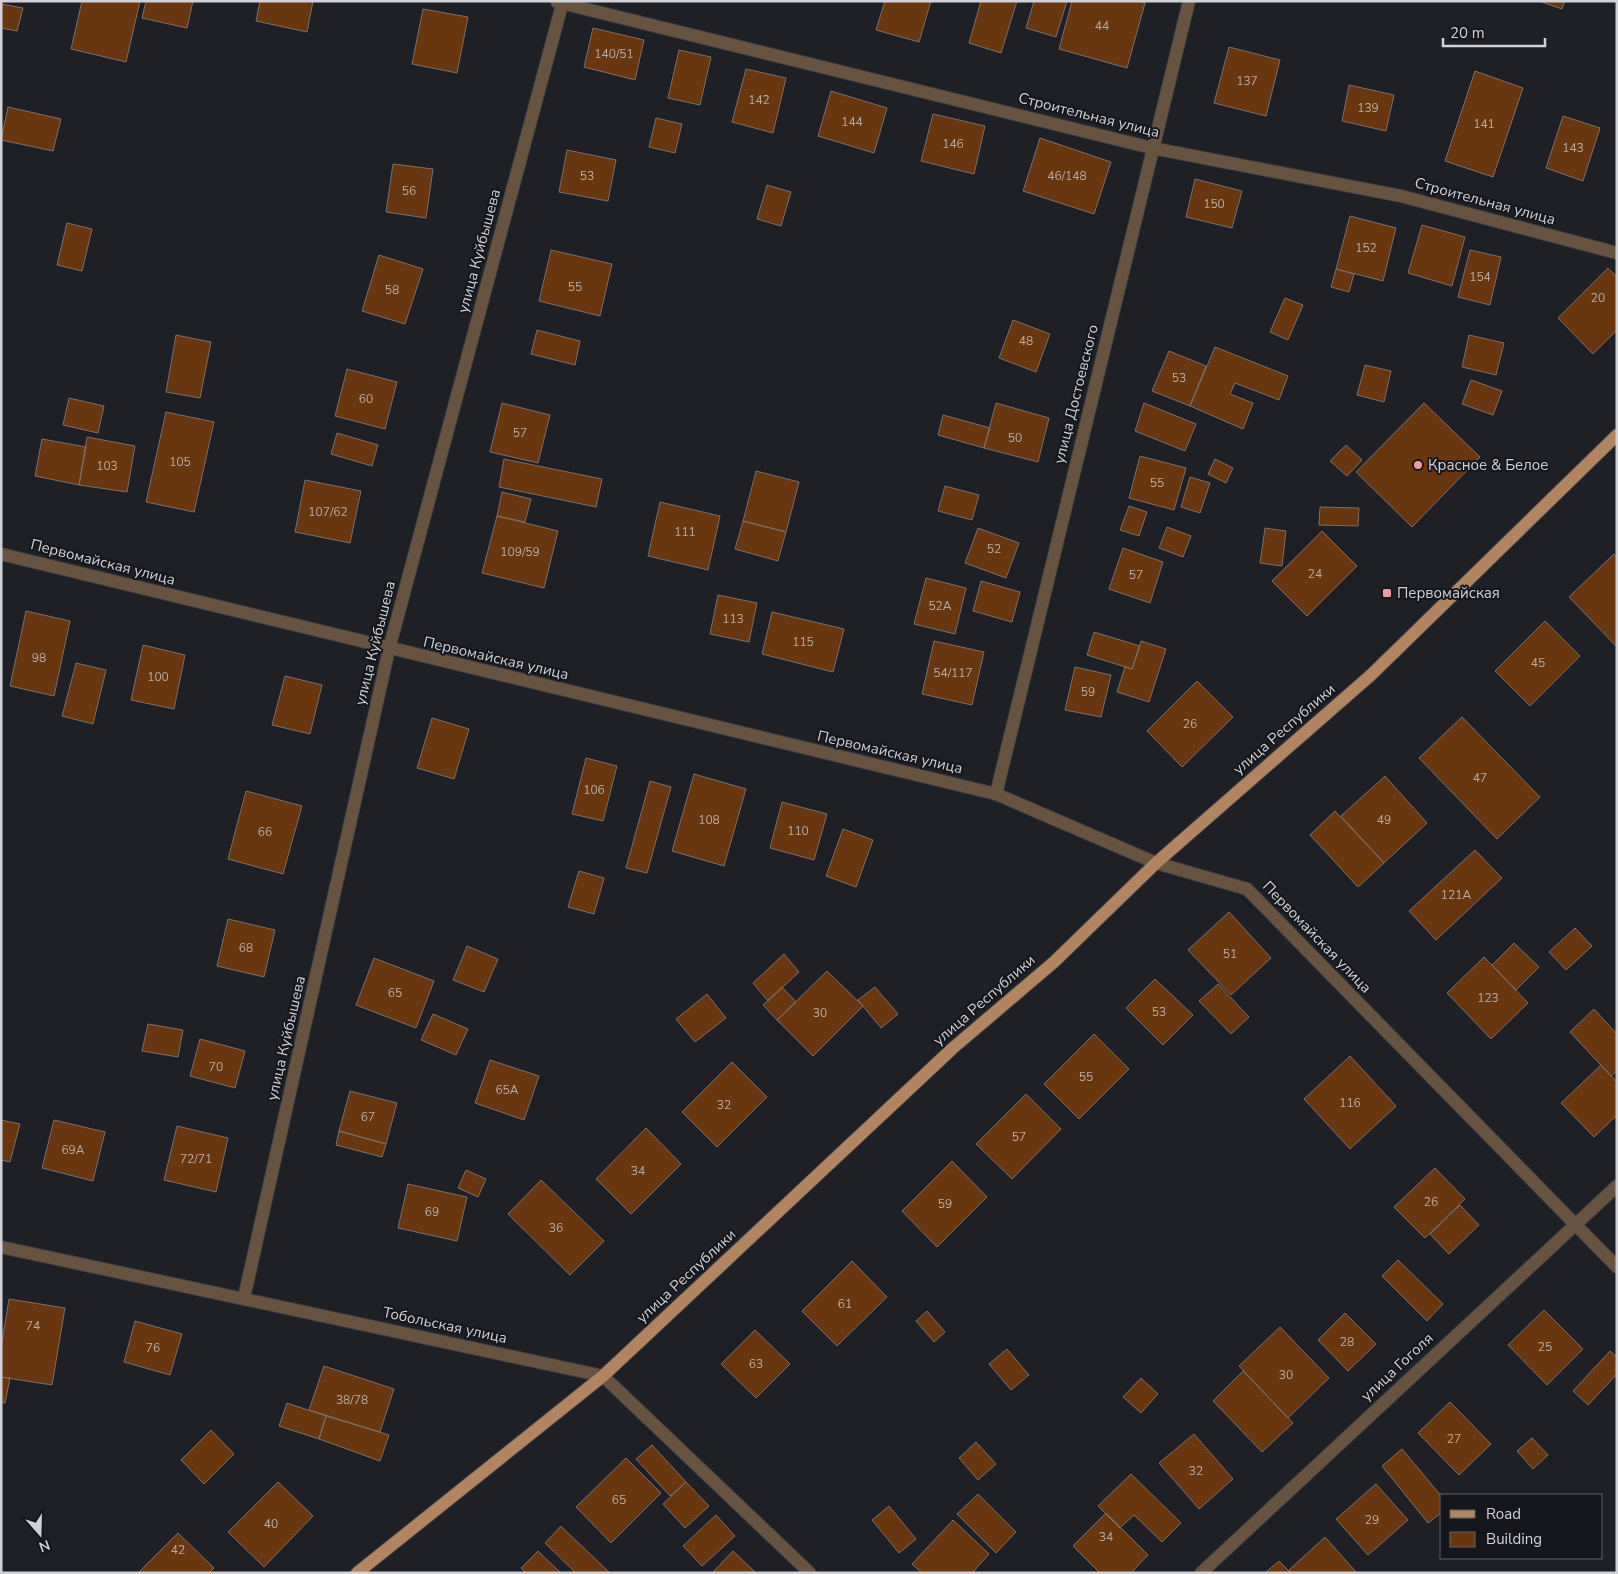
<svg xmlns="http://www.w3.org/2000/svg" width="1618" height="1574" viewBox="0 0 1618 1574" font-family="'Nunito Sans',sans-serif">
<style>
.building{fill:#69370f;stroke:#79706a}
.lines{fill:none;stroke-linecap:round;stroke-linejoin:round}
.minor-casing{stroke:#3b3c42;stroke-width:14}
.tertiary-casing{stroke:#3b3c42;stroke-width:14}
.primary-casing{stroke:#3b3c42;stroke-width:14}
.minor{stroke:#685341;stroke-width:12}
.tertiary{stroke:#685341;stroke-width:12}
.primary{stroke:#b0855f;stroke-width:12}
.poi-dot{fill:#f49aa5;stroke:#16161d;stroke-width:2}
.labels{text-anchor:middle;dominant-baseline:central;stroke-width:4;stroke-linejoin:round;paint-order:stroke}
.number-label{font-size:12px;fill:#b7aba5}
.street-label{font-size:15px;fill:#d1d2d7;stroke:#16161d}
.poi-label{font-size:15px;fill:#d1d2d7;stroke:#16161d;text-anchor:start}
</style>
<rect width="100%" height="100%" fill="#1f1f26"/>
<path class="building" d="M82,1H140L126,62L71,49Z
M146,1H193L187,28L142,18Z
M260,1H313L307,32L256,21Z
M885,1H931L919,42L876,30Z
M981,1H1017L1001,53L969,43Z
M1034,1H1067L1056,37L1026,28Z
M1072,1H1138L1145,3L1127,68L1059,49Z
M1539,1H1565L1562,9Z
M1,4L23,8L17,31L1,28Z
M423,9L468,17L457,73L412,64Z
M593,28L644,40L635,80L584,67Z
M1229,47L1280,60L1266,116L1214,103Z
M679,50L711,57L700,105L668,98Z
M746,69L786,78L773,133L732,122Z
M1475,71L1523,88L1493,177L1445,161Z
M1349,85L1394,95L1386,131L1342,121Z
M831,91L887,108L874,153L818,136Z
M8,107L61,119L53,151L1,140Z
M933,114L985,126L974,174L921,161Z
M1563,116L1600,128L1583,181L1546,168Z
M656,118L682,124L675,153L649,147Z
M1040,138L1111,162L1094,214L1023,191Z
M567,150L616,160L608,201L559,192Z
M393,164L433,169L426,218L386,212Z
M1195,179L1242,191L1232,228L1186,217Z
M767,185L791,192L781,226L757,219Z
M1350,216L1396,228L1383,281L1336,269Z
M67,223L92,229L82,271L57,265Z
M1422,225L1465,237L1452,286L1408,273Z
M551,250L612,264L600,316L539,301Z
M1470,250L1501,257L1490,305L1458,297Z
M379,255L423,269L405,324L362,311Z
M1608,268L1617,277V330L1593,354L1558,318Z
M1336,269L1354,274L1349,292L1331,287Z
M1285,298L1303,305L1288,340L1270,332Z
M1013,320L1050,334L1036,372L999,358Z
M537,330L580,341L575,365L531,354Z
M176,335L211,342L200,398L166,392Z
M1469,335L1504,343L1496,375L1462,367Z
M1215,347L1288,376L1279,400L1235,383L1230,394L1253,403L1243,429L1190,406Z
M1169,351L1206,366L1190,406L1152,391Z
M1365,365L1391,371L1384,402L1357,395Z
M347,369L397,382L385,429L335,416Z
M1471,380L1502,391L1493,415L1462,404Z
M69,398L104,406L98,433L63,425Z
M502,403L550,415L538,463L490,452Z
M996,403L1049,418L1038,462L984,448Z
M1144,403L1196,424L1185,451L1135,431Z
M1424,403L1480,457L1412,527L1356,472Z
M166,412L214,422L194,512L146,502Z
M943,415L990,428L984,448L938,435Z
M337,433L378,445L372,466L331,454Z
M87,437L135,446L127,492L79,485Z
M42,439L86,447L79,485L35,476Z
M1346,445L1362,460L1347,476L1330,461Z
M1140,456L1186,468L1174,510L1129,498Z
M504,459L602,479L596,507L499,487Z
M1215,459L1233,468L1226,483L1208,474Z
M756,471L799,482L786,532L743,521Z
M1190,477L1210,483L1200,513L1181,507Z
M305,480L361,491L350,543L295,532Z
M945,486L979,495L972,520L938,511Z
M502,492L531,499L525,522L497,516Z
M660,502L720,516L708,570L648,556Z
M1129,506L1147,512L1139,536L1120,530Z
M1320,507L1359,508L1358,526L1319,525Z
M497,516L558,531L544,588L482,573Z
M743,521L786,532L778,561L735,549Z
M1167,527L1191,536L1183,557L1159,548Z
M978,528L1019,543L1006,578L965,563Z
M1265,528L1286,531L1282,566L1260,563Z
M1322,531L1357,566L1307,616L1272,581Z
M1123,548L1163,562L1150,603L1109,589Z
M1614,554L1617,557V647L1569,597Z
M926,578L966,588L955,634L914,624Z
M981,581L1020,592L1012,622L973,611Z
M718,595L757,603L749,642L710,634Z
M26,611L70,621L54,696L10,686Z
M772,612L844,629L833,672L762,654Z
M1545,621L1580,656L1530,706L1495,671Z
M1094,632L1140,646L1132,669L1087,655Z
M934,641L984,652L972,705L922,694Z
M1141,641L1166,649L1149,702L1117,692L1125,667L1132,669Z
M143,645L185,655L174,709L131,700Z
M76,663L106,670L93,724L62,716Z
M1075,667L1111,675L1101,717L1065,710Z
M285,676L322,685L310,734L272,725Z
M1197,681L1233,717L1182,767L1147,731Z
M1462,717L1540,797L1497,839L1419,758Z
M432,718L469,729L454,779L417,768Z
M586,758L617,766L603,821L572,814Z
M694,774L746,789L724,866L672,851Z
M1385,776L1427,823L1384,863L1341,816Z
M650,781L671,787L647,873L626,868Z
M246,791L302,806L283,874L228,859Z
M782,802L827,814L814,860L770,848Z
M1335,811L1384,863L1358,887L1310,835Z
M843,829L873,840L856,887L826,876Z
M1475,850L1502,878L1436,940L1409,911Z
M579,871L604,878L594,914L568,907Z
M1229,912L1271,958L1231,995L1188,950Z
M228,919L275,930L264,977L217,966Z
M1575,928L1592,946L1566,970L1549,952Z
M1514,943L1539,967L1516,990L1492,965Z
M467,946L498,959L484,992L453,980Z
M784,954L799,972L768,1001L753,983Z
M1484,957L1528,1003L1491,1039L1447,993Z
M374,958L434,981L416,1028L356,1005Z
M827,971L863,1006L813,1056L777,1020Z
M1155,979L1193,1015L1163,1045L1126,1008Z
M1218,984L1249,1017L1231,1034L1199,1001Z
M782,987L796,1002L777,1020L763,1005Z
M875,987L898,1014L881,1028L858,1000Z
M707,994L726,1018L695,1042L676,1019Z
M1594,1009L1617,1034V1071L1611,1076L1570,1032Z
M433,1014L468,1029L456,1055L421,1040Z
M148,1024L183,1030L178,1057L142,1051Z
M1094,1034L1129,1069L1079,1119L1044,1084Z
M200,1039L245,1051L235,1088L190,1076Z
M1350,1056L1396,1106L1350,1149L1304,1099Z
M490,1060L539,1076L524,1120L475,1103Z
M732,1062L767,1097L717,1147L682,1112Z
M1601,1065L1617,1082V1115L1594,1137L1561,1103Z
M350,1091L397,1103L386,1144L339,1131Z
M1026,1094L1061,1129L1012,1179L976,1144Z
M1,1120L20,1124L10,1162L1,1160Z
M54,1120L105,1132L93,1181L42,1168Z
M177,1126L228,1138L216,1192L164,1180Z
M646,1128L681,1164L631,1214L596,1179Z
M339,1131L386,1144L382,1157L336,1145Z
M952,1161L987,1197L937,1247L902,1211Z
M1435,1168L1465,1199L1425,1238L1394,1207Z
M466,1170L486,1179L478,1197L458,1188Z
M541,1180L604,1241L570,1275L508,1214Z
M408,1184L467,1197L457,1241L398,1228Z
M1460,1205L1479,1225L1449,1254L1430,1234Z
M1398,1260L1443,1304L1427,1321L1382,1276Z
M852,1261L887,1297L837,1346L802,1311Z
M9,1299L65,1308L52,1385L1,1377V1348Z
M1544,1310L1583,1349L1547,1385L1508,1345Z
M927,1311L945,1332L934,1342L916,1321Z
M1345,1313L1376,1344L1348,1371L1318,1340Z
M135,1321L182,1334L170,1375L124,1362Z
M1280,1327L1329,1378L1288,1418L1239,1366Z
M755,1330L790,1364L756,1398L721,1364Z
M1007,1349L1029,1375L1011,1390L989,1364Z
M1610,1351L1617,1357V1374L1588,1405L1573,1391Z
M324,1366L394,1389L380,1432L309,1410Z
M1243,1371L1293,1423L1262,1452L1213,1401Z
M1,1377L10,1378L5,1403L1,1402Z
M1141,1378L1158,1394L1141,1413L1123,1397Z
M1450,1402L1491,1444L1459,1475L1418,1433Z
M287,1403L326,1416L319,1439L279,1426Z
M326,1416L389,1435L380,1461L319,1439Z
M211,1430L234,1454L204,1484L181,1460Z
M1194,1434L1233,1479L1199,1509L1159,1463Z
M1532,1438L1548,1455L1533,1469L1517,1451Z
M976,1442L996,1464L978,1480L959,1458Z
M652,1445L686,1482L670,1496L636,1459Z
M1402,1449L1442,1497V1512L1428,1523L1382,1466Z
M626,1458L661,1493L611,1543L576,1507Z
M1131,1474L1181,1523L1162,1542L1134,1515L1120,1528L1098,1506Z
M278,1482L313,1516L264,1567L228,1532Z
M686,1482L709,1506L685,1528L663,1504Z
M1376,1484L1408,1520L1368,1555L1336,1519Z
M978,1494L1016,1532L996,1553L957,1514Z
M889,1506L916,1539L899,1553L872,1520Z
M1106,1513L1148,1555L1131,1573H1100L1073,1546Z
M716,1515L735,1536L702,1566L683,1546Z
M953,1520L989,1554L972,1573H922L912,1564Z
M561,1526L567,1532L610,1573H576L545,1543Z
M178,1533L214,1568L209,1573H138Z
M1325,1537L1357,1573H1291L1289,1570Z
M538,1551L542,1555L561,1573H526L521,1568Z
M733,1551L756,1573H712Z
M1279,1561L1291,1573H1265Z"/>
<g class="lines">
<g class="minor-casing">
<path id="minor" d="M557,2L1152,148L1401,196L1617,253
M996,794L1189,1
M1,1247L603,1376L810,1573
M244,1298L389,649L563,1
M1201,1573L1617,1186"/>
</g>
<g class="tertiary-casing">
<path id="tertiary" d="M1,554L996,794L1156,863L1247,889L1617,1267"/>
</g>
<g class="primary-casing">
<path id="primary" d="M357,1573L603,1376L953,1048L1054,962L1156,863L1371,675L1617,435"/>
</g>
<use href="#minor" class="minor"/>
<use href="#tertiary" class="tertiary"/>
<use href="#primary" class="primary"/>
</g>
<g class="poi-dot">
<circle cx="1418" cy="465" r="5"/>
<rect x="1382" y="588" width="10" height="10" rx="2.5"/>
</g>
<g class="labels">
<g class="number-label">
<text x="1102" y="26">44</text>
<text x="614" y="54">140/51</text>
<text x="1247" y="81">137</text>
<text x="759" y="100">142</text>
<text x="1368" y="108">139</text>
<text x="852" y="122">144</text>
<text x="1484" y="124">141</text>
<text x="953" y="144">146</text>
<text x="1573" y="148">143</text>
<text x="587" y="176">53</text>
<text x="1067" y="176">46/148</text>
<text x="409" y="191">56</text>
<text x="1214" y="204">150</text>
<text x="1366" y="248">152</text>
<text x="1480" y="277">154</text>
<text x="575" y="287">55</text>
<text x="392" y="290">58</text>
<text x="1598" y="298">20</text>
<text x="1026" y="341">48</text>
<text x="1179" y="378">53</text>
<text x="366" y="399">60</text>
<text x="520" y="433">57</text>
<text x="1015" y="438">50</text>
<text x="180" y="462">105</text>
<text x="107" y="466">103</text>
<text x="1157" y="483">55</text>
<text x="328" y="512">107/62</text>
<text x="685" y="532">111</text>
<text x="994" y="549">52</text>
<text x="520" y="552">109/59</text>
<text x="1315" y="574">24</text>
<text x="1136" y="575">57</text>
<text x="940" y="606">52А</text>
<text x="733" y="619">113</text>
<text x="803" y="642">115</text>
<text x="39" y="658">98</text>
<text x="1538" y="663">45</text>
<text x="953" y="673">54/117</text>
<text x="158" y="677">100</text>
<text x="1088" y="692">59</text>
<text x="1190" y="724">26</text>
<text x="1480" y="778">47</text>
<text x="594" y="790">106</text>
<text x="709" y="820">108</text>
<text x="1384" y="820">49</text>
<text x="798" y="831">110</text>
<text x="265" y="832">66</text>
<text x="1456" y="895">121А</text>
<text x="246" y="948">68</text>
<text x="1230" y="954">51</text>
<text x="395" y="993">65</text>
<text x="1488" y="998">123</text>
<text x="1159" y="1012">53</text>
<text x="820" y="1013">30</text>
<text x="216" y="1067">70</text>
<text x="1086" y="1077">55</text>
<text x="507" y="1090">65А</text>
<text x="1350" y="1103">116</text>
<text x="724" y="1105">32</text>
<text x="368" y="1117">67</text>
<text x="1019" y="1137">57</text>
<text x="73" y="1150">69А</text>
<text x="196" y="1159">72/71</text>
<text x="638" y="1171">34</text>
<text x="1431" y="1202">26</text>
<text x="945" y="1204">59</text>
<text x="432" y="1212">69</text>
<text x="556" y="1228">36</text>
<text x="845" y="1304">61</text>
<text x="33" y="1326">74</text>
<text x="1347" y="1342">28</text>
<text x="1545" y="1347">25</text>
<text x="153" y="1348">76</text>
<text x="756" y="1364">63</text>
<text x="1286" y="1375">30</text>
<text x="352" y="1400">38/78</text>
<text x="1454" y="1439">27</text>
<text x="1196" y="1471">32</text>
<text x="619" y="1500">65</text>
<text x="1372" y="1520">29</text>
<text x="271" y="1524">40</text>
<text x="1106" y="1537">34</text>
<text x="178" y="1550">42</text>
</g>
<g class="street-label">
<text transform="translate(1089 115) rotate(14)">Строительная улица</text>
<text transform="translate(1485 201) rotate(15)">Строительная улица</text>
<text transform="translate(479 251) rotate(-75)">улица Куйбышева</text>
<text transform="translate(1076 394) rotate(-76)">улица Достоевского</text>
<text transform="translate(103 562) rotate(14)">Первомайская улица</text>
<text transform="translate(375 643) rotate(-76)">улица Куйбышева</text>
<text transform="translate(496 658) rotate(13)">Первомайская улица</text>
<text transform="translate(1284 729) rotate(-41)">улица Республики</text>
<text transform="translate(890 752) rotate(13)">Первомайская улица</text>
<text transform="translate(1317 937) rotate(46)">Первомайская улица</text>
<text transform="translate(984 1000) rotate(-41)">улица Республики</text>
<text transform="translate(286 1038) rotate(-77)">улица Куйбышева</text>
<text transform="translate(686 1276) rotate(-43)">улица Республики</text>
<text transform="translate(445 1325) rotate(12)">Тобольская улица</text>
<text transform="translate(1397 1367) rotate(-43)">улица Гоголя</text>
</g>
<g class="poi-label">
<text x="1428" y="465">Красное &amp; Белое</text>
<text x="1397" y="593">Первомайская</text>
</g>
</g>
<rect width="1618" height="1574" fill="none" stroke="#d1d2d7" stroke-width="5"/>
<rect x="1440" y="1494" width="162" height="65" fill="#16161d" stroke="#616167"/>
<rect x="1450" y="1510" width="25" height="8" fill="#b0855f" stroke="#616167"/>
<text x="1486" y="1519" font-size="15" fill="#d1d2d7">Road</text>
<rect x="1450" y="1532" width="25" height="15" fill="#69370f" stroke="#616167"/>
<text x="1486" y="1544" font-size="15" fill="#d1d2d7">Building</text>
<g transform="translate(40 1534) rotate(160)" stroke="#16161d" stroke-width="4" paint-order="stroke">
<path d="M0-4L9 19L0 12L-9 19Z" fill="#d1d2d7"/>
<text y="-8" font-size="14" font-weight="bold" text-anchor="middle" fill="#d1d2d7">N</text>
</g>
<path d="M1443 38v8h102v-8" fill="none" stroke="#d1d2d7" stroke-width="2.5"/>
<text x="1450" y="38" font-size="15" fill="#d1d2d7" stroke="#16161d" stroke-width="4" paint-order="stroke">20 m</text>
</svg>
